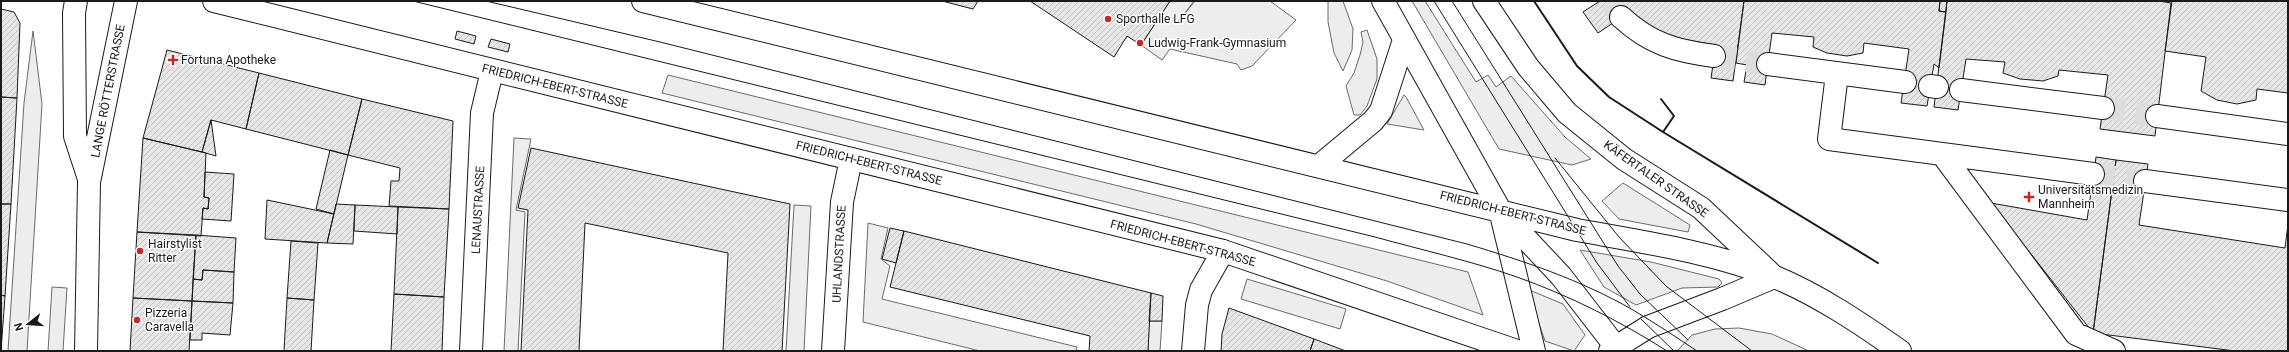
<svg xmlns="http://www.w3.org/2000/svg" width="2289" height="352" viewBox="0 0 2289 352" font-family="Roboto,sans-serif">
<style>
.built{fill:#ededed;stroke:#6a6a6a}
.building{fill:url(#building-hatch);stroke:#1a1a1a}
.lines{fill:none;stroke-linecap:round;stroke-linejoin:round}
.minor-tunnel{stroke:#ddd;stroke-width:22;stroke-dasharray:22 11;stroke-linecap:butt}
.minor-casing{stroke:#1a1a1a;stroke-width:24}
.major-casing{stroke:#1a1a1a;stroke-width:24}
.minor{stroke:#fff;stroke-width:22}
.major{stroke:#fff;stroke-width:22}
.tram{stroke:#1a1a1a;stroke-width:1}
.wall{stroke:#1a1a1a;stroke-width:2}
.poi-dot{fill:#c62828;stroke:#fff;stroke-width:1.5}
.labels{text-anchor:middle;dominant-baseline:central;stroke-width:3;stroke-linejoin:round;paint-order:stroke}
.poi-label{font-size:12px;fill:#1a1a1a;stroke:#fff;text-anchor:start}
.street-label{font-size:12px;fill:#1a1a1a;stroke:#fff}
</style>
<defs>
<pattern id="building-hatch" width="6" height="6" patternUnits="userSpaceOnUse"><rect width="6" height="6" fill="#e6e6e6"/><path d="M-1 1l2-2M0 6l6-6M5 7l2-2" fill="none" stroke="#c5c5c5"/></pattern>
</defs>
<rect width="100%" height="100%" fill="#fff"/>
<path class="built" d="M1170,1H1194L1178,22L1195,1H1270L1296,20L1252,66L1241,70L1237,64L1170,49L1162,60L1141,45Z
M1328,1H1343L1353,29L1352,50L1343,71L1334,53L1328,22Z
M1412,1H1425L1476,82L1488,75L1496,87L1511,76L1565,137L1591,159L1572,165L1499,149Z
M1367,30L1377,59V79L1367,106L1360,115H1354L1346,86L1354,73L1360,55L1363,42L1361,32Z
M33,31L42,104L27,351H8L24,103Z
M668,75L1468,272L1483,315L1387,281L1196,224L662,93Z
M1404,95L1406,97L1424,130L1387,124Z
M514,138L531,139L516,210L525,212L518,351H504Z
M1623,183L1690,225L1688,232L1619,219L1602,201Z
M794,205L811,206L804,351H786Z
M868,223L888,228L881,259L890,266L882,299L1077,347L1076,351H980L863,322Z
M1580,250L1651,262L1719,279L1722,283L1718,287L1682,288L1636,305L1604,287Z
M1247,279L1346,309L1340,329L1241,299Z
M52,287L67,288L63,351H48Z
M1527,289L1563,304L1585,335L1574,351L1545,341Z
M1149,321H1162L1160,351H1148Z
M1739,328L1772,334L1809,351H1677L1692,335L1715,329Z"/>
<path class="building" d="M942,1H978L973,9Z
M1030,1H1170L1141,45L1127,36L1114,57Z
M1600,1H1744L1733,81L1711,78L1716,45L1656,35L1640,24L1631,11L1598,33L1583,12Z
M1744,1H1940L1939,11L1946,12L1939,68L1934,64L1927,106L1901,103L1909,49L1864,43L1863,53L1847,56L1827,53L1813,47L1814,37L1772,33L1765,85L1744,82L1747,65L1736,63Z
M1940,1H1947L1946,12L1939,11Z
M1947,1H2159L2171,3L2155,136L2100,129L2108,75L2059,70L2058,76L2043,81L2020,79L2003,73L2005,62L1966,59L1958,110L1934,107Z
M2172,1H2288V93L2257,89L2256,100L2237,104L2217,100L2201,91L2206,57L2165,51Z
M1,9L14,12L20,23L17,98L1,97Z
M457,31L476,36L474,44L455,39Z
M491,39L510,44L508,52L488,47Z
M167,50L259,73L246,129L211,120L202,152L143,138Z
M259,73L362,99L348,155L246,129Z
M1,97L17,98L11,204H1Z
M362,99L453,121L449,209L389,206L391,181H399L400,168L348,155Z
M211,120L216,156L202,152Z
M143,138L206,153L204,197L209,198L208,209L203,208L201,236L137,232Z
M531,148L790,204L782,351H723L728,253L585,223L579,351H521L528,210L518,208Z
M330,150L348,155L334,214L316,209Z
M2096,157L2116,160L2093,333L1991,203L2087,220Z
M2116,160L2148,164L2139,225L2285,248L2288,224V351H2235L2093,333Z
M205,172L234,174L231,221L202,219L203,208L208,209L209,198L204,197Z
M267,200L334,214L327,243L265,239Z
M1,204H11L5,296L1,295Z
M336,204L355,205L353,244L327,243Z
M355,205L398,207L397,234L354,231Z
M398,207L449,209L444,297L394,294Z
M890,228L904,231L896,263L882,259Z
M904,231L1151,293L1148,351H1089L1090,336L890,287Z
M137,232L196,235L192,301L133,298Z
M196,235L236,238L234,272L203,270L202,280L193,279Z
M291,241L318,243L314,300L287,298Z
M203,270L234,272L233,303L192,301L193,279L202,280Z
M1151,293L1163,296L1162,321H1149Z
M394,294L444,297L442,351H391Z
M1,295L5,296L1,351Z
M133,298L192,301L189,351H130Z
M287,298L314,300L311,351H284Z
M192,301L233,303L230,335L202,333V340H190Z
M1229,308L1314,339L1310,351H1221L1222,334Z
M1314,339L1343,350L1347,351H1310Z"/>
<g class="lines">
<path class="minor-tunnel" d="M1610,1L1621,17
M1714,56L1768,64
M2103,108L2157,116
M2093,174L2145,181"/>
<g class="minor-casing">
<path id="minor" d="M76,1L74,13L75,136L89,179
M1621,17C1650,44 1676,51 1714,56
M1768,64L1905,82
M1837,74L1829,139L2093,174
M1930,86L1937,87
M1961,90L2103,108
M2157,116L2288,134
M1942,154L2076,334L2114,351
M2145,181L2288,200
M86,351L89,182L126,1
M471,351L482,113L492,71
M833,351L842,202L851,159
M1193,351L1197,305L1201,290L1223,251"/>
</g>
<g class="major-casing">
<path id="major" d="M214,1L1223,251L1517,351
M643,1L1577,230C1643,242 1712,252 1775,277C1820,296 1860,323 1900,351
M1383,1L1500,210L1534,351
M1484,1L1528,67L1567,113L1624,159L1701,208L1770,273
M1319,166L1373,121L1381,111L1404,40
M1501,212L1561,276L1619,351
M1610,351L1648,327L1722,299L1774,277"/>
</g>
<use href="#minor" class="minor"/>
<use href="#major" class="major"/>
<path class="tram" d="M413,1L1375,237C1422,250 1471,261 1517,277C1570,296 1620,321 1667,351
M486,1L660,42L1467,244C1524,261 1581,280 1633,310C1655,323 1676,337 1697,351
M1434,1L1597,263L1630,307
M1452,1L1618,266L1640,294L1688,340
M1555,158L1619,237L1666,286L1752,351
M1641,319L1674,351"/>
<path class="wall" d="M1534,1L1577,66L1609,97L1663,132L1878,263
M1661,99L1674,116L1663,132"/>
</g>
<g class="poi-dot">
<circle cx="1108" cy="19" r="4"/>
<circle cx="1140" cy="43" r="4"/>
<path d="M171 54h4v4h4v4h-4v4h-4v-4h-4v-4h4z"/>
<path d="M2027 191h4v4h4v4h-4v4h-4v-4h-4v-4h4z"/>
<circle cx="140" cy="251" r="4"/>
<circle cx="137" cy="320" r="4"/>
</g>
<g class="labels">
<g class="poi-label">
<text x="1116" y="19">Sporthalle LFG</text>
<text x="1148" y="43">Ludwig-Frank-Gymnasium</text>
<text x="181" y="60">Fortuna Apotheke</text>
<text x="2038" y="190">Universitätsmedizin<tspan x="2038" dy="14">Mannheim</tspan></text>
<text x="148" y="244">Hairstylist<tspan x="148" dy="14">Ritter</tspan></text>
<text x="145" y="313">Pizzeria<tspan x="145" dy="14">Caravella</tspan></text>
</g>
<g class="street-label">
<text transform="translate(555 86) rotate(14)">FRIEDRICH-EBERT-STRASSE</text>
<text transform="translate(108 91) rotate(-79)">LANGE RÖTTERSTRASSE</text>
<text transform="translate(869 163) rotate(14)">FRIEDRICH-EBERT-STRASSE</text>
<text transform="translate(1656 179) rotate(35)">KÄFERTALER STRASSE</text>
<text transform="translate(478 210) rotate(-87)">LENAUSTRASSE</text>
<text transform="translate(1513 213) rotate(14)">FRIEDRICH-EBERT-STRASSE</text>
<text transform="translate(1183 243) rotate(15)">FRIEDRICH-EBERT-STRASSE</text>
<text transform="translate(839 254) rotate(-87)">UHLANDSTRASSE</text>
</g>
</g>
<rect width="2289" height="352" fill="none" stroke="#1a1a1a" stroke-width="4"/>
<g transform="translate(28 324) rotate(253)" stroke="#ffffff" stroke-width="3" paint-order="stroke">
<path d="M0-3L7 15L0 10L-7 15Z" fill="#1a1a1a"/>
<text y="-6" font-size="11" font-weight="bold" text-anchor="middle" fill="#1a1a1a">N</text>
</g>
</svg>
